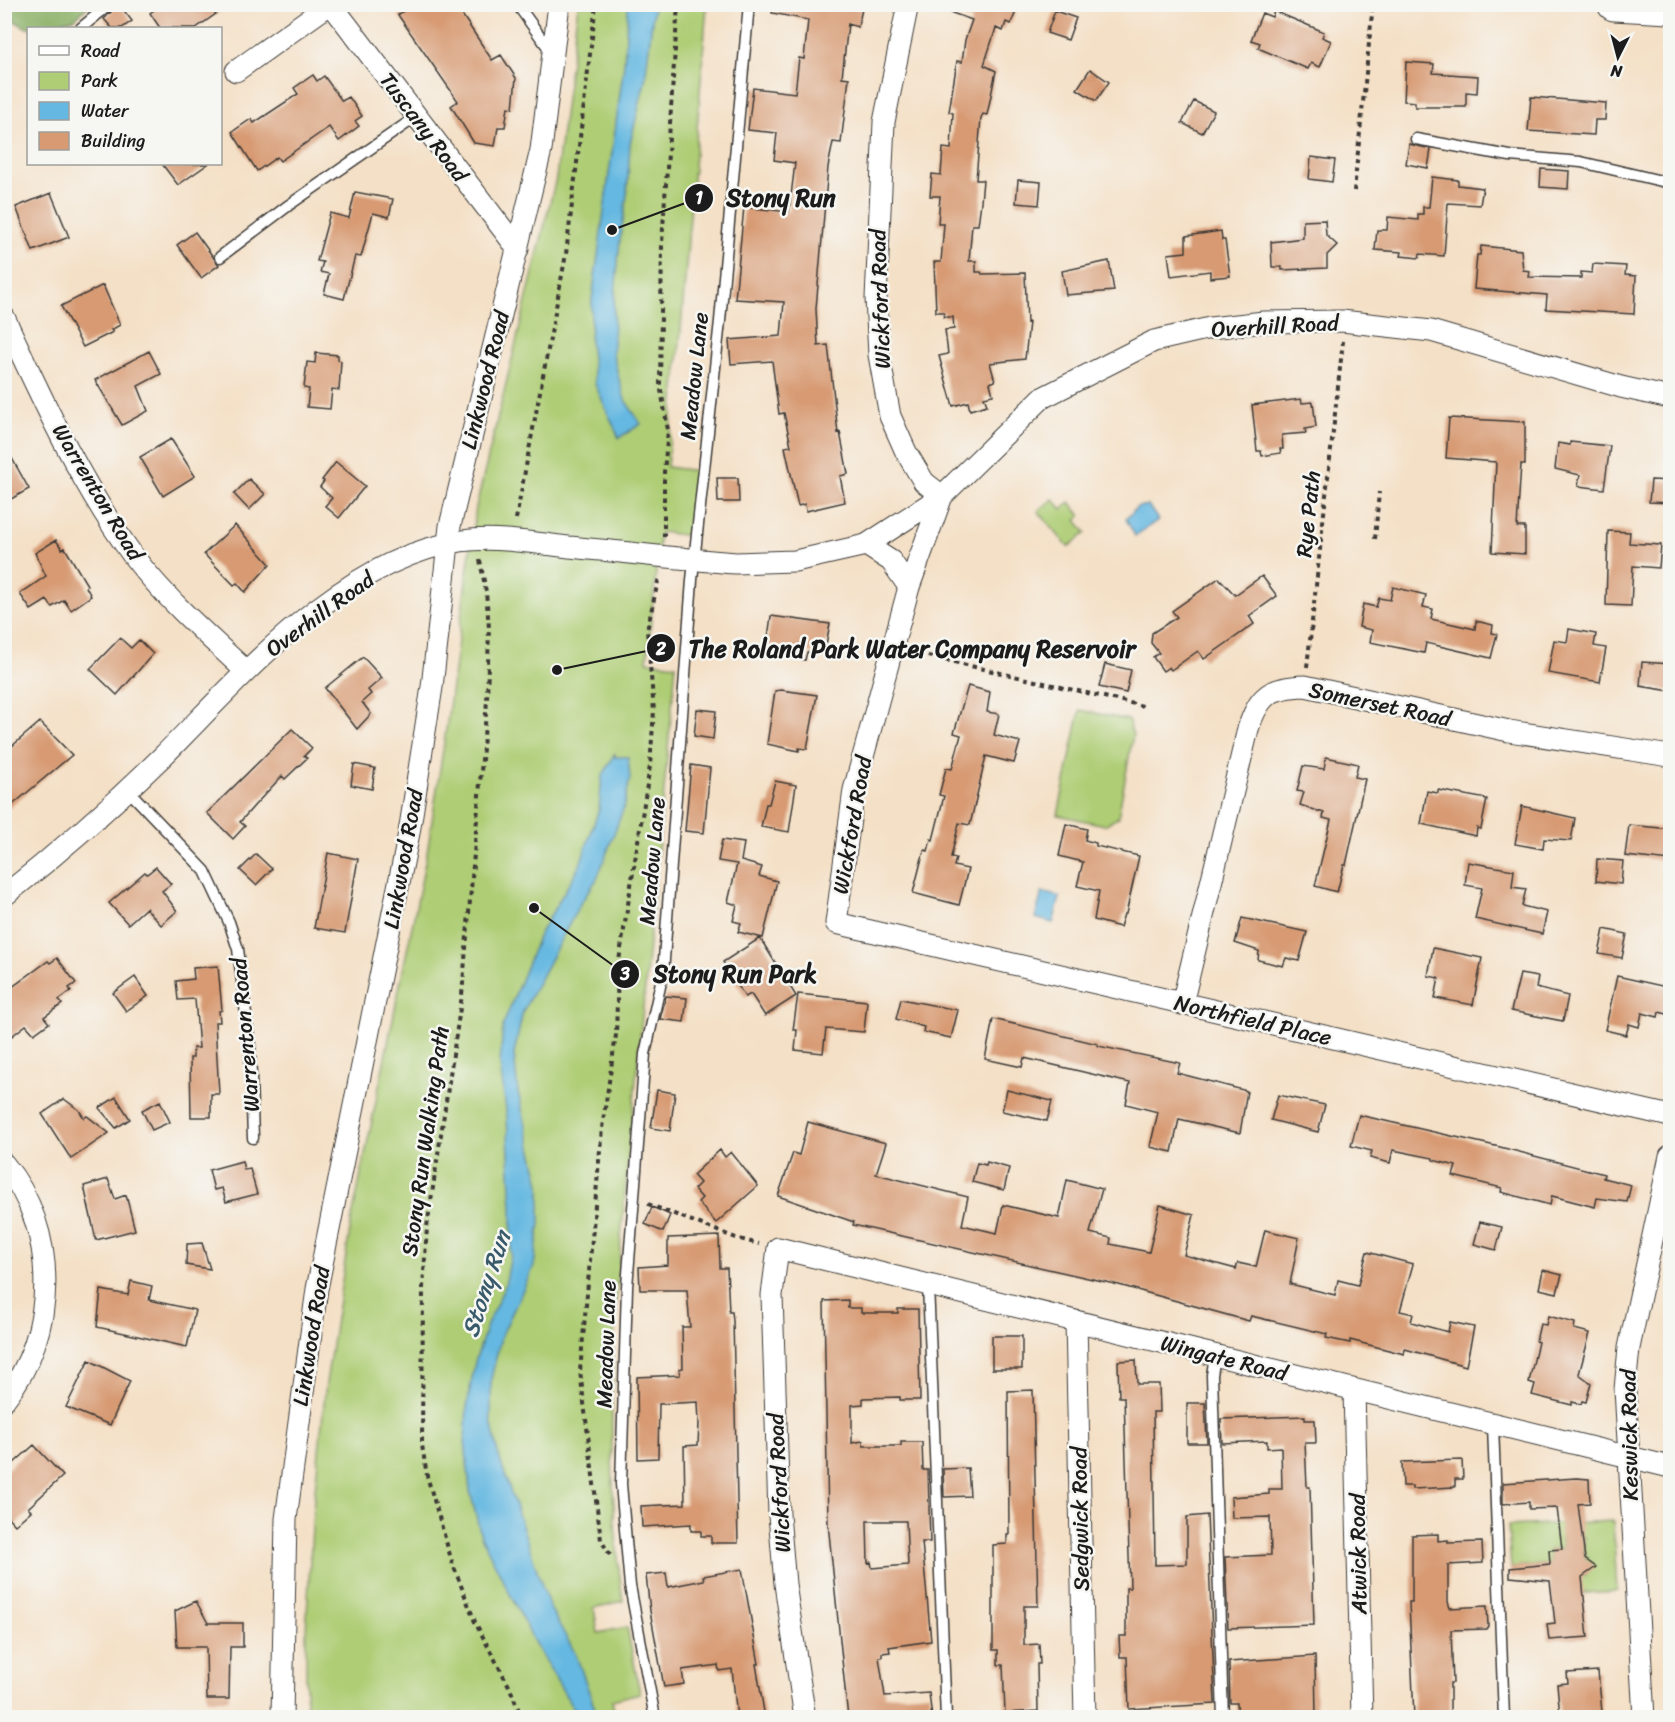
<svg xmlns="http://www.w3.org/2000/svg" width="1675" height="1722" viewBox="0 0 1675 1722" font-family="Sriracha,sans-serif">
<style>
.green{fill:#aecd75;stroke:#657448;stroke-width:1.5}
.forest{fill:#8ab066;stroke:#536641;stroke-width:1.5}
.water{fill:#65b8e1;stroke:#406a7e;stroke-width:1.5}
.building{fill:#d79a72;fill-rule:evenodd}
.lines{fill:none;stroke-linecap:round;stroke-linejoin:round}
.lane-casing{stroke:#3c3936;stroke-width:13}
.street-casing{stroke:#3c3936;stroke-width:23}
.primary-casing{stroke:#3c3936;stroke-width:35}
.path{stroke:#3c3936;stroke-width:4;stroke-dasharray:4.5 4.5;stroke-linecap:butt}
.lane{stroke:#fff;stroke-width:10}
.street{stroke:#fff;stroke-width:21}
.primary{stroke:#fff;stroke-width:33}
.labels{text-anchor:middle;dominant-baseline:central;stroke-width:5;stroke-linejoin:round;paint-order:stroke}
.street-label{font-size:22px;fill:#1c1c1c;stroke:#f6f6f2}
.water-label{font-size:24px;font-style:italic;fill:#395a6b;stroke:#f6f6f2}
.leader{fill:none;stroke:#1c1c1c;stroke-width:2}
.callout-dot{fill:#1c1c1c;stroke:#f6f6f2;stroke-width:2}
.mark-label{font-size:18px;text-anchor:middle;font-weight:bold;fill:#fff}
.callout-label{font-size:24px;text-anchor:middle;font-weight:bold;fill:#1c1c1c;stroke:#f6f6f2;stroke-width:5;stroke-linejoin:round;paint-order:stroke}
</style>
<rect width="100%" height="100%" fill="#f6f6f2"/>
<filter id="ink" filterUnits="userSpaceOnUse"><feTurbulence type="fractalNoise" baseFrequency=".0167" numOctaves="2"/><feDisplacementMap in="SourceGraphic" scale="12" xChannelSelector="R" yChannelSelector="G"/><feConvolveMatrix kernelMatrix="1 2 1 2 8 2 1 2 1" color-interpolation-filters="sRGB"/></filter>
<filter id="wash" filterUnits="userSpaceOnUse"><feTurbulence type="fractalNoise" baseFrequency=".008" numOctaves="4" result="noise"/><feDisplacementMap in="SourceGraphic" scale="24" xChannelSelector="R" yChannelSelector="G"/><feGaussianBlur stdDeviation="1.35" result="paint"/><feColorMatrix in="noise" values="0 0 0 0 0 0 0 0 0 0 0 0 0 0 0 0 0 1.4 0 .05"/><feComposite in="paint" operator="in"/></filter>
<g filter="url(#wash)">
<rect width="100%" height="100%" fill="#f4e0c6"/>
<path class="green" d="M578,5H707L680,341L667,467L697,471L690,536L660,532L647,661L676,665C662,814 647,962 633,1111C617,1273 600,1439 623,1601L594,1608L598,1633L627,1627L640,1693L612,1700L615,1717L306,1718V1631L313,1510L326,1383L351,1223L427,853L446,730L476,507L556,178Z
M1053,499L1062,509L1070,502L1081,516L1076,520L1086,533L1068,547L1038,511Z
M1080,710L1128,720L1133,735L1118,818L1104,825L1058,815Z
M1613,1521L1617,1591L1552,1595L1551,1578L1585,1576L1591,1563L1585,1561L1584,1537L1561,1538L1562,1549L1549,1550L1550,1564L1511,1568L1508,1526Z"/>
<path class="forest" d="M4,5L5,4L90,5L74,19L27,28L5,16Z"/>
<path class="water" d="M628,5H654L645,81L630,144L627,195L620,240L614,305L613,354L619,379L625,400L641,424L619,438L595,384L590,342L592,299L624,64Z
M1148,505L1158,520L1135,536L1126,519L1137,507Z
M615,753V757H628L630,778L624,807L597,879L580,904L523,1011L514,1054L518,1092L540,1184V1223L534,1266L501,1337L491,1379V1420L498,1454L549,1606L576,1655L598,1717L579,1718L534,1642L481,1536L470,1491L465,1440L467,1406L475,1362L488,1322L505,1286L511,1256L512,1208L507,1118L500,1064L503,1025L539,935L580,865L599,809L602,777Z
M1042,892L1060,897L1053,923L1035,918Z"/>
<g id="blocks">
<path class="building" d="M119,4L132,21L122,28H112L104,19Z
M163,4H230L196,28H160L150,13Z
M413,4H455L492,60L501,55L516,78L513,108L508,107L505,127H498L495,146L474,143L451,106L458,101L398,15Z
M773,4H854L853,7L862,9L858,27L848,24L842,77L849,78L841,143L833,142L828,167L816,309L818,346L828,345L838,433L840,432L848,474L840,476L845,502L806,511L805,504L798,506L785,447L791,446L784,413L779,414L772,361L731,364L729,340L781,336L784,302L735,299L744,207L789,212L795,163L774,160L777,133L748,130L753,88L795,93L799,58L804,59L808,20L772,13Z
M935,4H1019L1011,24L1006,22L1003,31L996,28L984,65L996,71L987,115L983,114L981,118L976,180H983L981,202L978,225H972L969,261H976V272H981L982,274L1025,273L1027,323L1029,322L1025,359L990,363L995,381L990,383L993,395L984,397L987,405L970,410L968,402L953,406L939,356L948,354L945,330L954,329L953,317H944V312H936L934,262H941L944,224H938L940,196H930L932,174L941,175L943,148L951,149L953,113L949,112L957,61L962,62L965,40L972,20L935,7Z
M1055,11L1076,18L1068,40L1047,33Z
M1274,11L1324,32L1322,37L1331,41L1320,67L1311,63L1308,69L1258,48L1260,43L1251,40L1262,13L1272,17Z
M1406,62L1434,64L1433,73L1478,76L1477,93L1466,92V107H1415V102L1404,101Z
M1090,69L1109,82L1096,101L1077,89Z
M313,75L317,81L324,76L342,101L349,97L362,116L355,121L359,126L339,141L329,127L280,161L277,157L257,171L232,132L251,119L254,123L298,94L294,88Z
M1531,97L1606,103L1605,120H1595L1594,135L1528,131Z
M1194,101L1214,111L1202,133L1182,123Z
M1409,144L1431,149L1428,168L1406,164Z
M1311,157L1335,160L1332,182L1309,179Z
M162,164H208L178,185Z
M1541,169L1569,171L1568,189L1540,187Z
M1432,177L1458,180V185L1483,188L1480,205L1448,203L1444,256L1420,254L1419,258L1401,256L1402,252L1375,250L1377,230H1387L1388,217L1418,220V214H1423V207H1429Z
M1018,180L1041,182L1039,205L1016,203Z
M355,192L393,199L389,217L373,213L361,257L355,256L344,299L324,294L329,274L320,272L323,262L317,261L330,213L349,218Z
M51,193L69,237L33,251L16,207Z
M1325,220L1326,235L1337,245L1327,255V268L1282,270V267H1272L1271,242L1303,238V221Z
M1221,231L1222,240H1225L1230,276L1210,278V271L1171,276L1168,254L1186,252V236Z
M195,232L219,265L201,278L177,245Z
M1481,246L1521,250L1523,270L1530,271L1529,277L1581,278V272L1592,273L1593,264L1626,266L1625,275L1636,276L1634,314L1546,309L1547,295L1474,289L1477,255H1480Z
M1109,261L1114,291L1066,295L1062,271Z
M103,285L120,325L111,330L113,332L83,347L61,306Z
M149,351L161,374L138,386L148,411L122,425L95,380Z
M316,353L338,355V360L341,361L339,390L332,389L330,409L307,407L309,389L304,388L307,362L315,363Z
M1301,399L1302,403L1313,402L1316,427L1305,429L1306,433L1282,435L1283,449H1280L1281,453L1262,456L1261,451H1257L1252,405Z
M1449,418L1525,422V465L1521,464L1517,527H1525V554L1492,552L1496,462L1446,458Z
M171,439L195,476L163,496L140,457Z
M1570,442L1610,446L1604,489L1578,486L1580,475L1555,469L1558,443L1570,445Z
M4,444L29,489L4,503Z
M336,462L365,486L339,518L325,506L332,498L320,487L324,481L322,480Z
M717,478H738L739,502H718Z
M249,479L265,494L249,510L234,494Z
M1651,480L1671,481V503L1649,502Z
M235,525L270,564L245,592L237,583L234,585L204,554Z
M1608,531L1630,532L1629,543L1661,545L1659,568L1633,566L1631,606L1606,605Z
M56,540L62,549L65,548L87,585L86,587L91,596L71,610L64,600L52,607L47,600L31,610L20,594L46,576L35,553Z
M1262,576L1277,596L1249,616L1254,624L1204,659L1198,651L1171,670L1169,667L1163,671L1153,657L1159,653L1151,643L1152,633L1177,617L1172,611L1219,578L1235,595Z
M1393,587L1426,595L1423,607L1433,609L1431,619L1475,629L1476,621L1493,625L1492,633L1497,634L1491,658L1426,643L1424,653L1370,642L1372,630L1359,627L1363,604L1376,607L1379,598L1390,600Z
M771,616L830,624L824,655L807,652L805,660L766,652Z
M1569,629L1596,634L1594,646L1606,648L1600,682L1548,673L1554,640L1567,642Z
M120,638L131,648L139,640L153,654L117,695L90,669Z
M363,657L382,678L368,690L371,694L362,702L371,714L357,729L325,688Z
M1642,662L1671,664V691L1640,686Z
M1105,664L1131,670L1126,693L1099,687Z
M968,686L990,692L987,712L999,714L994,735L1020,742L1014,763L986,756L970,825L959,823L951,857L956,858L954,866L968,869L959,905L913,893L924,850L928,851L931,839L933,840L944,796L939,795L946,768L952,769L961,735L954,733Z
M781,690L817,695L807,749L799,748V751L767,744L775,691Z
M697,709L716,711L713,739L694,736Z
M40,722L72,755L4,812V753Z
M292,729L312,748L304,756L307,758L285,779L282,776L254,806L240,822L245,826L233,839L207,813Z
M1326,757L1358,764L1355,777L1365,779L1346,865H1344L1337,892L1315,886L1331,820L1323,818L1324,813L1300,805L1304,792L1297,791L1303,766L1324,769Z
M354,764L375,768L372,789L351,785Z
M691,765L710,768L704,833L685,831Z
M775,781L796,785L789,832L761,827L766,804H769Z
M1438,790L1487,799L1481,829L1477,828L1476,836L1421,824L1427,791L1438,793Z
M1522,806L1575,818L1571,841L1544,839L1543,849L1515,844Z
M1066,824L1087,829L1085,840L1096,843V846L1139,856L1126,914H1124L1120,927L1094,920L1099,891L1077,886L1083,862L1059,856Z
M1629,825L1671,829V861L1625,856Z
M722,840L744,843L741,861L762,867L759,876L777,881L763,938L738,932L741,923L733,921L737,905L728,902L737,864L718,861Z
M328,853L358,859L345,933L314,928Z
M256,854L272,869L256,885L240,870Z
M1597,859L1623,861L1621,884L1596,881Z
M1468,862L1514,870L1512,887L1526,889L1522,906L1547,912L1542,934L1475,919L1482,888L1465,885Z
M156,867L171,884L162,891L177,911L161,925L146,908L128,924L109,903L145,872L147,874Z
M1242,918L1307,932L1299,961L1286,958L1283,966L1258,960L1259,951L1235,943Z
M1604,929L1627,934L1622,958L1599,954Z
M760,938L796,996L765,1016L751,994L745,997L723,962Z
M1433,948L1482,958L1473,1005L1435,998L1439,978L1428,976Z
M57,958L76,983L69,988L71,991L59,1000L62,1004L44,1017L49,1023L34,1034L26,1025L4,1042V993L48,961L50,963Z
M218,966L222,1010L219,1011L220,1022H215L219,1094H211V1117H191L190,1058H193V1048H199L195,999L178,1000L176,981L194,979L193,968Z
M1520,974L1538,977L1536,988L1568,996L1563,1021L1511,1011Z
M1617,976L1671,988V1015L1659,1012L1658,1017L1642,1013L1639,1027L1629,1024L1626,1035L1605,1030Z
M135,977L148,996L126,1011L113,993Z
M798,994L867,1001L864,1032L826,1029L823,1053L795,1050L797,1030H793Z
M666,996L687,998L684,1022L660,1019Z
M901,999L958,1010L951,1038L923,1032L924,1027L896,1019Z
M993,1019L1098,1044V1046L1180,1063L1177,1073L1247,1091L1240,1133L1179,1119L1172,1152L1150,1147L1158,1112L1126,1104L1130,1083L1024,1058L1022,1067L985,1059Z
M657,1090L675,1093L670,1131L651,1128Z
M1007,1090L1052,1101L1047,1121L1002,1111Z
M1278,1095L1325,1105L1318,1132L1271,1120Z
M116,1097L130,1119L116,1128L99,1108Z
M64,1099L79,1110L84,1118L87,1116L109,1133L71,1159L42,1114Z
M160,1101L170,1122L152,1130L142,1110Z
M1359,1115L1500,1147L1604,1174L1603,1178L1631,1185L1627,1202L1597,1198L1595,1207L1552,1196L1550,1205L1501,1192L1502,1188L1453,1176L1456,1166L1433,1160V1158L1393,1150L1390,1163L1370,1158L1372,1151L1351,1146Z
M808,1122L886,1143L876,1174L968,1197L962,1225L997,1233L1003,1205L1059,1218L1067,1180L1102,1189L1090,1233L1111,1238L1110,1244L1149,1252L1160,1205L1194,1215L1184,1255L1236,1269L1238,1263L1256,1267L1265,1230L1299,1238L1290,1284L1335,1295L1338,1280L1358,1285L1367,1252L1413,1264L1400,1311L1413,1314L1411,1322L1448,1332L1450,1322L1474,1327L1466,1366L1405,1349L1404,1354L1350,1340V1343L1326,1338L1327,1334L1251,1316L1249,1321L1119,1285L853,1225L854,1222L778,1196L793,1153L799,1155Z
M720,1150L725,1157L731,1152L758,1186L716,1223L698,1202L702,1198L694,1189L700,1183L693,1175Z
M242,1161L244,1170L250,1169L257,1194L226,1202L222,1188L214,1190L209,1170Z
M987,1162L1009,1168L1004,1190L972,1182L977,1163L986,1165Z
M108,1179L115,1199L126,1195L135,1230L96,1240L84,1186Z
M652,1207L670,1215L663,1232L645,1224Z
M1480,1222L1502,1227L1496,1250L1474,1244Z
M719,1236L720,1268H727L729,1312H732L733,1320L738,1543H711V1536H701V1531H691V1524L642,1527L641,1506L685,1504L684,1446L698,1445L699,1423L698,1402L659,1404L658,1458L638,1459L637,1377L680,1375L679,1369L683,1368L682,1327H690L687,1290H640L639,1267L668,1265V1238Z
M202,1243L210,1269L186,1265L187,1244Z
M1543,1270L1562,1275L1557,1293L1539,1289Z
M131,1281L152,1286L149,1300L195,1310L187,1347L97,1327L101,1290L128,1295Z
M848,1300V1308H861V1313H898V1309H918L920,1400H900V1397L863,1398V1404L852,1405V1443L863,1441V1446H901V1442H922L923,1470H928L930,1542H922L931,1641L889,1647L890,1652L882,1653V1657H879L885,1696L929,1693L932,1718H848L828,1523L824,1301ZM867,1521H906L908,1565L872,1568L871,1562L868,1563Z
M1548,1316L1575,1323L1574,1329L1590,1333L1579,1374L1591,1383L1586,1402L1582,1401L1581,1404L1572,1402V1405L1532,1395L1535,1384L1529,1382L1538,1342L1536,1341L1540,1324L1546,1325Z
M992,1336H1022V1369H992Z
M89,1360L130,1381L110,1425L66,1407Z
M1136,1360L1137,1384H1159L1160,1412H1153L1155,1565L1187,1564V1517L1207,1515L1215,1704L1129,1709L1127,1657H1120L1119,1636H1126V1588H1130L1124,1397H1119L1118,1361Z
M1033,1390L1038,1606H1024V1645L1039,1644L1040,1664H1037L1038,1711L1005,1713L1003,1665H998V1650H993V1545L1007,1544V1535H1009L1008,1391Z
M1187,1403H1205L1207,1443H1187Z
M1305,1416V1420H1315L1316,1443H1305L1307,1487H1310L1314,1625L1228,1628L1225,1557L1271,1555L1270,1517L1232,1518L1231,1497L1269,1494V1489H1282L1281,1447L1267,1448V1441L1222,1443L1221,1419Z
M34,1445L63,1476L28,1508L31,1511L15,1525L4,1513V1472Z
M1462,1460L1463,1479H1455V1487L1412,1489V1486H1403L1402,1462Z
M968,1468L970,1496L944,1497L943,1469Z
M1576,1478L1589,1479L1590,1503L1578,1504L1585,1559L1596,1567L1582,1577L1588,1637L1549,1640L1547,1624L1555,1623L1550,1581L1510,1577V1568L1550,1564L1549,1550L1562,1549L1557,1508L1529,1509V1502L1503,1504V1483Z
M1438,1534V1541L1448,1540V1543L1482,1542L1483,1563L1448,1565V1602L1450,1608L1487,1606L1488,1626L1486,1629L1451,1630L1453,1683H1450V1718H1414L1409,1602H1412V1535Z
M742,1569L759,1664H756L765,1718H737L732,1669L719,1671L718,1665L682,1670L684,1684L664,1687L650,1611L646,1575L666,1573L668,1587L704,1580L703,1576Z
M196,1601L208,1623H243V1647H230L229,1699H207L206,1647H177L175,1611Z
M1315,1656L1316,1718H1238L1237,1703H1230L1229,1662Z
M1598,1671L1602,1712L1560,1716L1557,1684L1568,1683L1567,1673Z"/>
</g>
</g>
<g filter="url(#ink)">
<use href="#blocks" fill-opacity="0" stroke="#3c3936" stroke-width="1.5"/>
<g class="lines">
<g class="lane-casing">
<path id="lane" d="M517,4L552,53
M81,28L110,4
M1416,139L1510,156L1581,162L1670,183
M220,257L289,205L416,117
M128,790L205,871L229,922L238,949L250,1047L253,1138
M928,1285L946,1718
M1215,1356L1212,1375L1223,1718
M1493,1425L1504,1718
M655,1718L630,1586L621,1484L627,1287L645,1054L663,973L692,580L720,321L749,4"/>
</g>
<g class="street-casing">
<path id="street" d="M331,4L518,249
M908,4L884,122L876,299L879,355L890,416L906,452L924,482L942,496
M236,71L330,4
M4,317C42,399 81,485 134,557C166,599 207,635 246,671
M942,496L909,587L854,790L836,923L1670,1116
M866,545L891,561L909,587
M4,896C60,852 113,805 164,755C245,674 340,560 461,541C495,536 535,543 569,547C625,552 680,559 736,563L795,561L866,545L942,496L1042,398L1154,341L1210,328L1264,322L1342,321L1431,331L1621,387L1670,398
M1182,1004L1248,729C1259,696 1269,687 1305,686L1509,731L1670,756
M4,1164C59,1230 58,1334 4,1400
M1076,1321L1085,1718
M1354,1390L1362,1718
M282,1718L286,1519L317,1289L409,833L432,687L450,526L541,150L559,4
M805,1718L785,1584L779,1515L772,1295L778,1248L1670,1467
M1644,1718L1625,1389L1629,1348L1670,1156"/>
</g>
<g class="primary-casing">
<path id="primary" d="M1614,4L1670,7"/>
</g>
<path class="path" d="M1354,191L1373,4
M516,519L566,254L596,4
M664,537V472L668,430L660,384L662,243L678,4
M1375,539L1379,492
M480,560L486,592L489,628L487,701L462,995L427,1227L423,1288L422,1445L427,1476L452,1562L475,1622L509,1686L522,1718
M919,654L1143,706
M1307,667L1343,341
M648,1204L736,1238L759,1244
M610,1555L601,1540L580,1371L602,1128L616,1035L618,967L650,766L654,711L647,630L659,577"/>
<use href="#lane" class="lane"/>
<use href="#street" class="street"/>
<use href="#primary" class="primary"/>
</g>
</g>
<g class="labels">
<g class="street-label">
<text transform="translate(424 127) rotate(53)">Tuscany Road</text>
<text transform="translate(880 299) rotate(-92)">Wickford Road</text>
<text transform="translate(1275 326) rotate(-3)">Overhill Road</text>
<text transform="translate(694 376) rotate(-84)">Meadow Lane</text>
<text transform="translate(485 380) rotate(-76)">Linkwood Road</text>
<text transform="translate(98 492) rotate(59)">Warrenton Road</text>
<text transform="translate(1308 514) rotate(-84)">Rye Path</text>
<text transform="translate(320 614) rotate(-36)">Overhill Road</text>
<text transform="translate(1380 704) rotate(12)">Somerset Road</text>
<text transform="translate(852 825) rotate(-80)">Wickford Road</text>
<text transform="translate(403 859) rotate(-80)">Linkwood Road</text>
<text transform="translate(652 861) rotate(-85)">Meadow Lane</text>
<text transform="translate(1253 1020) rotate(13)">Northfield Place</text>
<text transform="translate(245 1035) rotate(-95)">Warrenton Road</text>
<text transform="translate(425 1141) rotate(-82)">Stony Run Walking Path</text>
<text transform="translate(311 1336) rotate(-81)">Linkwood Road</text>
<text transform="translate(606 1344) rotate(-88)">Meadow Lane</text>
<text transform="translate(1224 1358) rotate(14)">Wingate Road</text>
<text transform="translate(1629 1435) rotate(-91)">Keswick Road</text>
<text transform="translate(779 1483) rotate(-93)">Wickford Road</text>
<text transform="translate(1080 1519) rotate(-91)">Sedgwick Road</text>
<text transform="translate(1358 1554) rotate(-91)">Atwick Road</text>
</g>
<g class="water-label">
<text transform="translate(486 1284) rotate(-72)">Stony Run</text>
</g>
</g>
<path class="leader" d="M612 230L699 198M557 670L661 648M534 908L625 974"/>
<g class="callout-dot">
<circle cx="612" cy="230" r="6"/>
<circle cx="557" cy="670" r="6"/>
<circle cx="534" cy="908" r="6"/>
<circle cx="699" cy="198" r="15"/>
<circle cx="661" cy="648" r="15"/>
<circle cx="625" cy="974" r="15"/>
</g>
<g class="mark-label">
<text x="699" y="204">1</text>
<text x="661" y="655">2</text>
<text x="625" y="980">3</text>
</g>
<g class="callout-label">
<text x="781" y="206">Stony Run</text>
<text x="912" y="657">The Roland Park Water Company Reservoir</text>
<text x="735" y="982">Stony Run Park</text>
</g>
<rect width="1675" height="1722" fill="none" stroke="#f6f6f2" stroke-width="24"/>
<rect x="27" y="27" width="195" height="138" fill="#f6f6f2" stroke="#9f9f9c" stroke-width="1.5"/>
<rect x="39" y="46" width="30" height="9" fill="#ffffff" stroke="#9f9f9c" stroke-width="1.5"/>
<text x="81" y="57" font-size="18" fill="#1c1c1c">Road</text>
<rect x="39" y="72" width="30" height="18" fill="#aecd75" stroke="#9f9f9c" stroke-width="1.5"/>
<text x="81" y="87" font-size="18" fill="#1c1c1c">Park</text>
<rect x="39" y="102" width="30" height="18" fill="#65b8e1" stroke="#9f9f9c" stroke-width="1.5"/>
<text x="81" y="117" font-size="18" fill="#1c1c1c">Water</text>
<rect x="39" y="132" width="30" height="18" fill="#d79a72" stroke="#9f9f9c" stroke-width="1.5"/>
<text x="81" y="147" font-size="18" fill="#1c1c1c">Building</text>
<g transform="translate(1618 57) rotate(186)" stroke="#f6f6f2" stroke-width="4.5" paint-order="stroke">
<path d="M0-4.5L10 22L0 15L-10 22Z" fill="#1c1c1c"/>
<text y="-9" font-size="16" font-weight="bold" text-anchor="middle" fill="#1c1c1c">N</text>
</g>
</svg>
